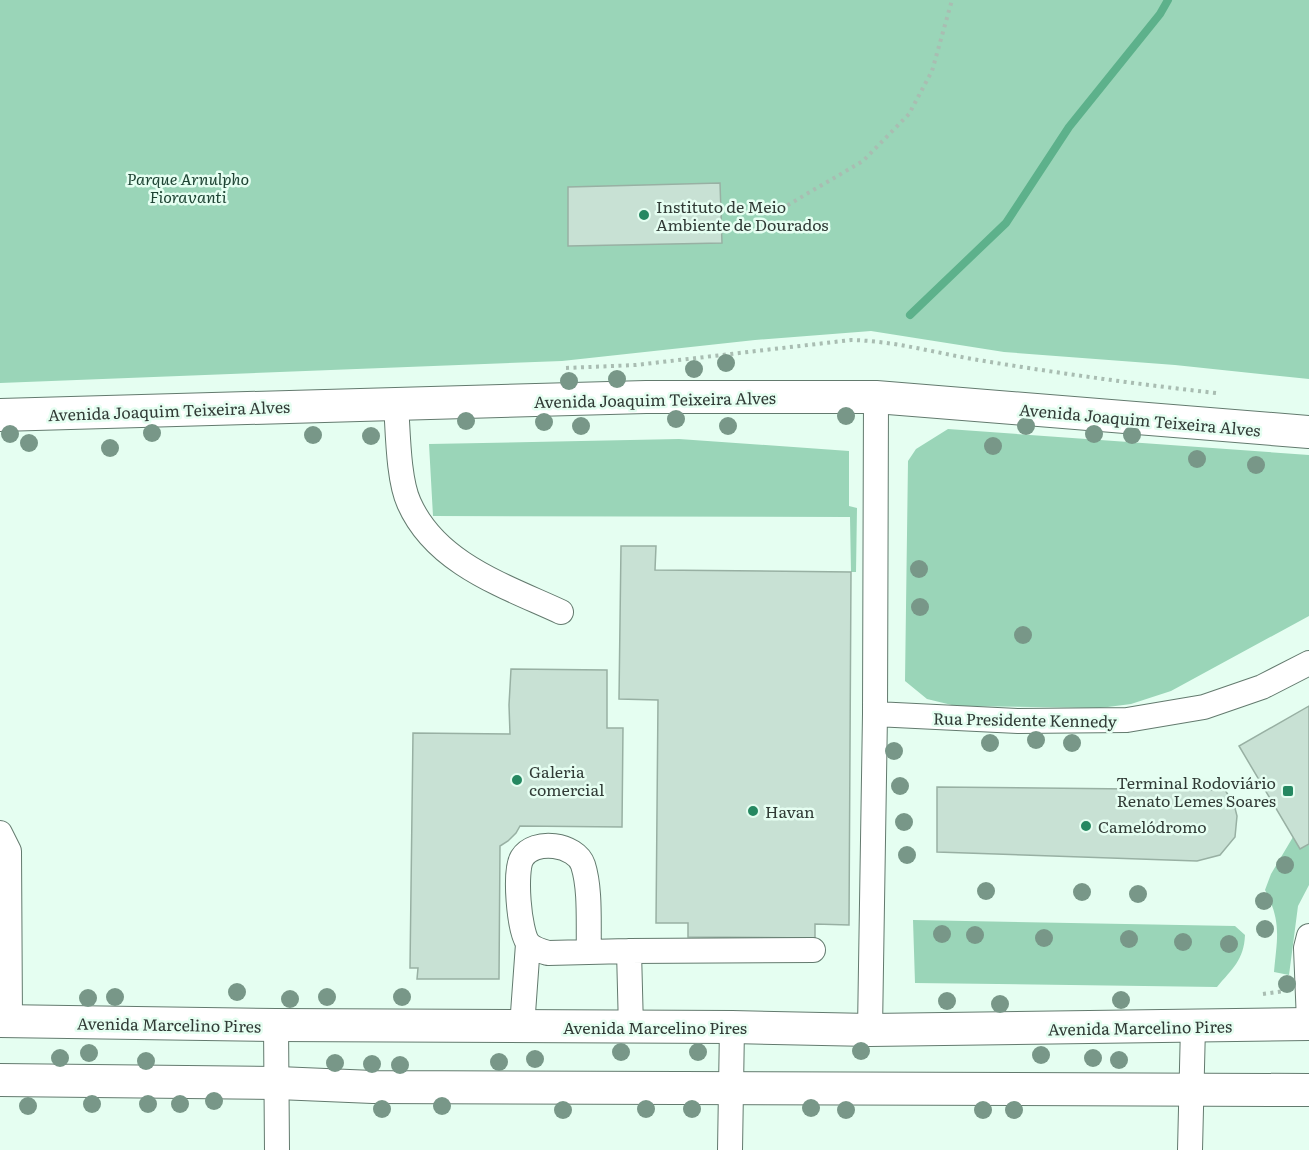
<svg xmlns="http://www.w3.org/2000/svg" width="1309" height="1150" viewBox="0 0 1309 1150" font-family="Literata,serif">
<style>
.green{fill:#9ad5b8}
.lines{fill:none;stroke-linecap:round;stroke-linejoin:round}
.stream{stroke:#5db18b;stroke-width:8}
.building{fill:#c8e1d4;stroke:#98b0a3;stroke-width:1.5}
.minor-casing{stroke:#637a6e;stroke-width:26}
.major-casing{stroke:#637a6e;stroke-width:34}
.path{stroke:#a9bdb2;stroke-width:4;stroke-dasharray:3 4.5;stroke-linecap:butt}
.minor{stroke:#fff;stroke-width:24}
.major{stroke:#fff;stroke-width:32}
.tree{fill:#789788}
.poi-dot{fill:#258861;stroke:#e5fef1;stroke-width:2}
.labels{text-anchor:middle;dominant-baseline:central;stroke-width:5;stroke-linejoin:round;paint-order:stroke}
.park-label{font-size:16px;font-style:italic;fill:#1e4333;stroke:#e5fef1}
.poi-label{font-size:16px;fill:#313b36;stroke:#e5fef1;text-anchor:start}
.street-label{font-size:16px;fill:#313b36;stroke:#e5fef1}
</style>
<rect width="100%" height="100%" fill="#e5fef1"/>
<path class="green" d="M0,0H1309V379L1175,365L1004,352L871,331L755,340L562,361L0,383Z
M948,429L1309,455V616L1171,691L1131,704L1100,708L956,706L927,699L905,681L908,461L916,449Z
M679,439L849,451V506L857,508L856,572H851L850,517L433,516L429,444Z
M1293,837L1309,844V885L1298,906L1289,975L1274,972C1277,938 1282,922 1265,890L1271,874Z
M913,920L1235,926L1245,935C1244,960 1232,969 1217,987L915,983Z"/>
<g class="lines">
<path class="stream" d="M910,315L1006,223L1069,127L1160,14L1168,0"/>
</g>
<path class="building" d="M720,183L722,243L568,246V187Z
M621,546H656L655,570L851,572L849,925L815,924V938L688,937V923H656L658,700L619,699Z
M511,669L607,670V728H623L622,827L520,826L516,833L508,841L500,846L499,979H417L418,968H410L413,733L510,734L509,705Z
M1309,706V844L1300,849L1239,746Z
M937,787L1225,790L1234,804L1237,816L1235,837L1220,855L1197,861L937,852Z"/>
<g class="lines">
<g class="minor-casing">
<path id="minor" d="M396,404C398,431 398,479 409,503C436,564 505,586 561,612
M875,714L1018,721L1127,720L1204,707L1262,687L1309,663
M0,833L9,851L10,1021
M1309,936L1306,948L1309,1021
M589,952C588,926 591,890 583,865C576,844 534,838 522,858C514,871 519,931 528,943C533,949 541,951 548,953L629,951
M276,1025L277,1150
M522,1027L528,944
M631,1028L629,951L813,950
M870,1030L875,714L876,397
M730,1150L732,1027
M1190,1150L1193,1026"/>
</g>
<g class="major-casing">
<path id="major" d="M0,415L646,397H876L1309,432
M0,1021L276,1025L732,1027L870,1030L1309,1024
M0,1080L278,1083L373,1087L1309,1090"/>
</g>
<path class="path" d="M781,209L863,161L909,114L932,71L952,0
M566,368L636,365L851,340C895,341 936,353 978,360C1057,373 1136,384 1216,393
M1263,994L1285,991"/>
<use href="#minor" class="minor"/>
<use href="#major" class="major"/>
</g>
<g class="tree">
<circle cx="726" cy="363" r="9"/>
<circle cx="694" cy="369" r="9"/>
<circle cx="617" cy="379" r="9"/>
<circle cx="569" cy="381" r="9"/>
<circle cx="846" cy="416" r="9"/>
<circle cx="676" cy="419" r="9"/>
<circle cx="466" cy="421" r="9"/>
<circle cx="544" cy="422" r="9"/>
<circle cx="581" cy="426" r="9"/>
<circle cx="728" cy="426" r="9"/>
<circle cx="1026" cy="426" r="9"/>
<circle cx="152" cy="433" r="9"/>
<circle cx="10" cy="434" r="9"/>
<circle cx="1094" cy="434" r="9"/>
<circle cx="313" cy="435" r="9"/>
<circle cx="1132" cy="435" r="9"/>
<circle cx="371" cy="436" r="9"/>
<circle cx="29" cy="443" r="9"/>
<circle cx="993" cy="446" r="9"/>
<circle cx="110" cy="448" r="9"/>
<circle cx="1197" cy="459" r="9"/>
<circle cx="1256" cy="465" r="9"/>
<circle cx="919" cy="569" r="9"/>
<circle cx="920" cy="607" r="9"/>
<circle cx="1023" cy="635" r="9"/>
<circle cx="1036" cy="740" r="9"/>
<circle cx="990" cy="743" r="9"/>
<circle cx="1072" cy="743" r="9"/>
<circle cx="894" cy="751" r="9"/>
<circle cx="900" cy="786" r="9"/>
<circle cx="904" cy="822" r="9"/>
<circle cx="907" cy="855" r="9"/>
<circle cx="1285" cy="865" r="9"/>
<circle cx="986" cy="891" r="9"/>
<circle cx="1082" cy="892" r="9"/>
<circle cx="1138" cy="894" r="9"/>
<circle cx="1264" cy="901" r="9"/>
<circle cx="1265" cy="929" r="9"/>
<circle cx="942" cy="934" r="9"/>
<circle cx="975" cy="935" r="9"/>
<circle cx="1044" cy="938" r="9"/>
<circle cx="1129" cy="939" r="9"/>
<circle cx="1183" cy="942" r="9"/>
<circle cx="1229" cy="944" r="9"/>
<circle cx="1287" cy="984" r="9"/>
<circle cx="237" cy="992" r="9"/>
<circle cx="115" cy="997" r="9"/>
<circle cx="327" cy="997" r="9"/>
<circle cx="402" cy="997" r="9"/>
<circle cx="88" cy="998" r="9"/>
<circle cx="290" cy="999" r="9"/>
<circle cx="1121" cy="1000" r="9"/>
<circle cx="947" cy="1001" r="9"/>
<circle cx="1000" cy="1004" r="9"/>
<circle cx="861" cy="1051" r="9"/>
<circle cx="621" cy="1052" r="9"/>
<circle cx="698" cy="1052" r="9"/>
<circle cx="89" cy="1053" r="9"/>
<circle cx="1041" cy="1055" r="9"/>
<circle cx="60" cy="1058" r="9"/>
<circle cx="1093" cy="1058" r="9"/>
<circle cx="535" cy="1059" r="9"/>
<circle cx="1119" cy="1060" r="9"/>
<circle cx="146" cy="1061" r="9"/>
<circle cx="499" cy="1062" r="9"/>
<circle cx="335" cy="1063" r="9"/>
<circle cx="372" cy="1064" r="9"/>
<circle cx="400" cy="1065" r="9"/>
<circle cx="214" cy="1101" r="9"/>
<circle cx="92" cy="1104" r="9"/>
<circle cx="148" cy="1104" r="9"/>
<circle cx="180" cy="1104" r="9"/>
<circle cx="28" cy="1106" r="9"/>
<circle cx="442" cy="1106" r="9"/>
<circle cx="811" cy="1108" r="9"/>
<circle cx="382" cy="1109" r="9"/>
<circle cx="646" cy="1109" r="9"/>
<circle cx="692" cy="1109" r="9"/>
<circle cx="563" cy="1110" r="9"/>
<circle cx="846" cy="1110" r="9"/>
<circle cx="983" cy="1110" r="9"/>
<circle cx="1014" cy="1110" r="9"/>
</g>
<g class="poi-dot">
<circle cx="644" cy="215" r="6"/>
<circle cx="517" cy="780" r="6"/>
<rect x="1282" y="785" width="12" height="12" rx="3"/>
<circle cx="753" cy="811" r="6"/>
<circle cx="1086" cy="826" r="6"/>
</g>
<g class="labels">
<g class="park-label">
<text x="188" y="178">Parque Arnulpho<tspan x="188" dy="18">Fioravanti</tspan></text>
</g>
<g class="poi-label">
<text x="656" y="206">Instituto de Meio<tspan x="656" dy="18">Ambiente de Dourados</tspan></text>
<text x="529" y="771">Galeria<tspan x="529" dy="18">comercial</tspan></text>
<text x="1276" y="782" text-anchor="end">Terminal Rodoviário<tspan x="1276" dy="18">Renato Lemes Soares</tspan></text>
<text x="765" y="811">Havan</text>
<text x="1098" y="826">Camelódromo</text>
</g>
<g class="street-label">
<text transform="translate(655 399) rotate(-1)">Avenida Joaquim Teixeira Alves</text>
<text transform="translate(169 410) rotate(-2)">Avenida Joaquim Teixeira Alves</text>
<text transform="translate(1140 419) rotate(5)">Avenida Joaquim Teixeira Alves</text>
<text transform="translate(1025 719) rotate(1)">Rua Presidente Kennedy</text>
<text transform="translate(169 1024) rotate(1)">Avenida Marcelino Pires</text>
<text x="655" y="1027">Avenida Marcelino Pires</text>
<text transform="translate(1140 1027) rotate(-1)">Avenida Marcelino Pires</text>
</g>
</g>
</svg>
